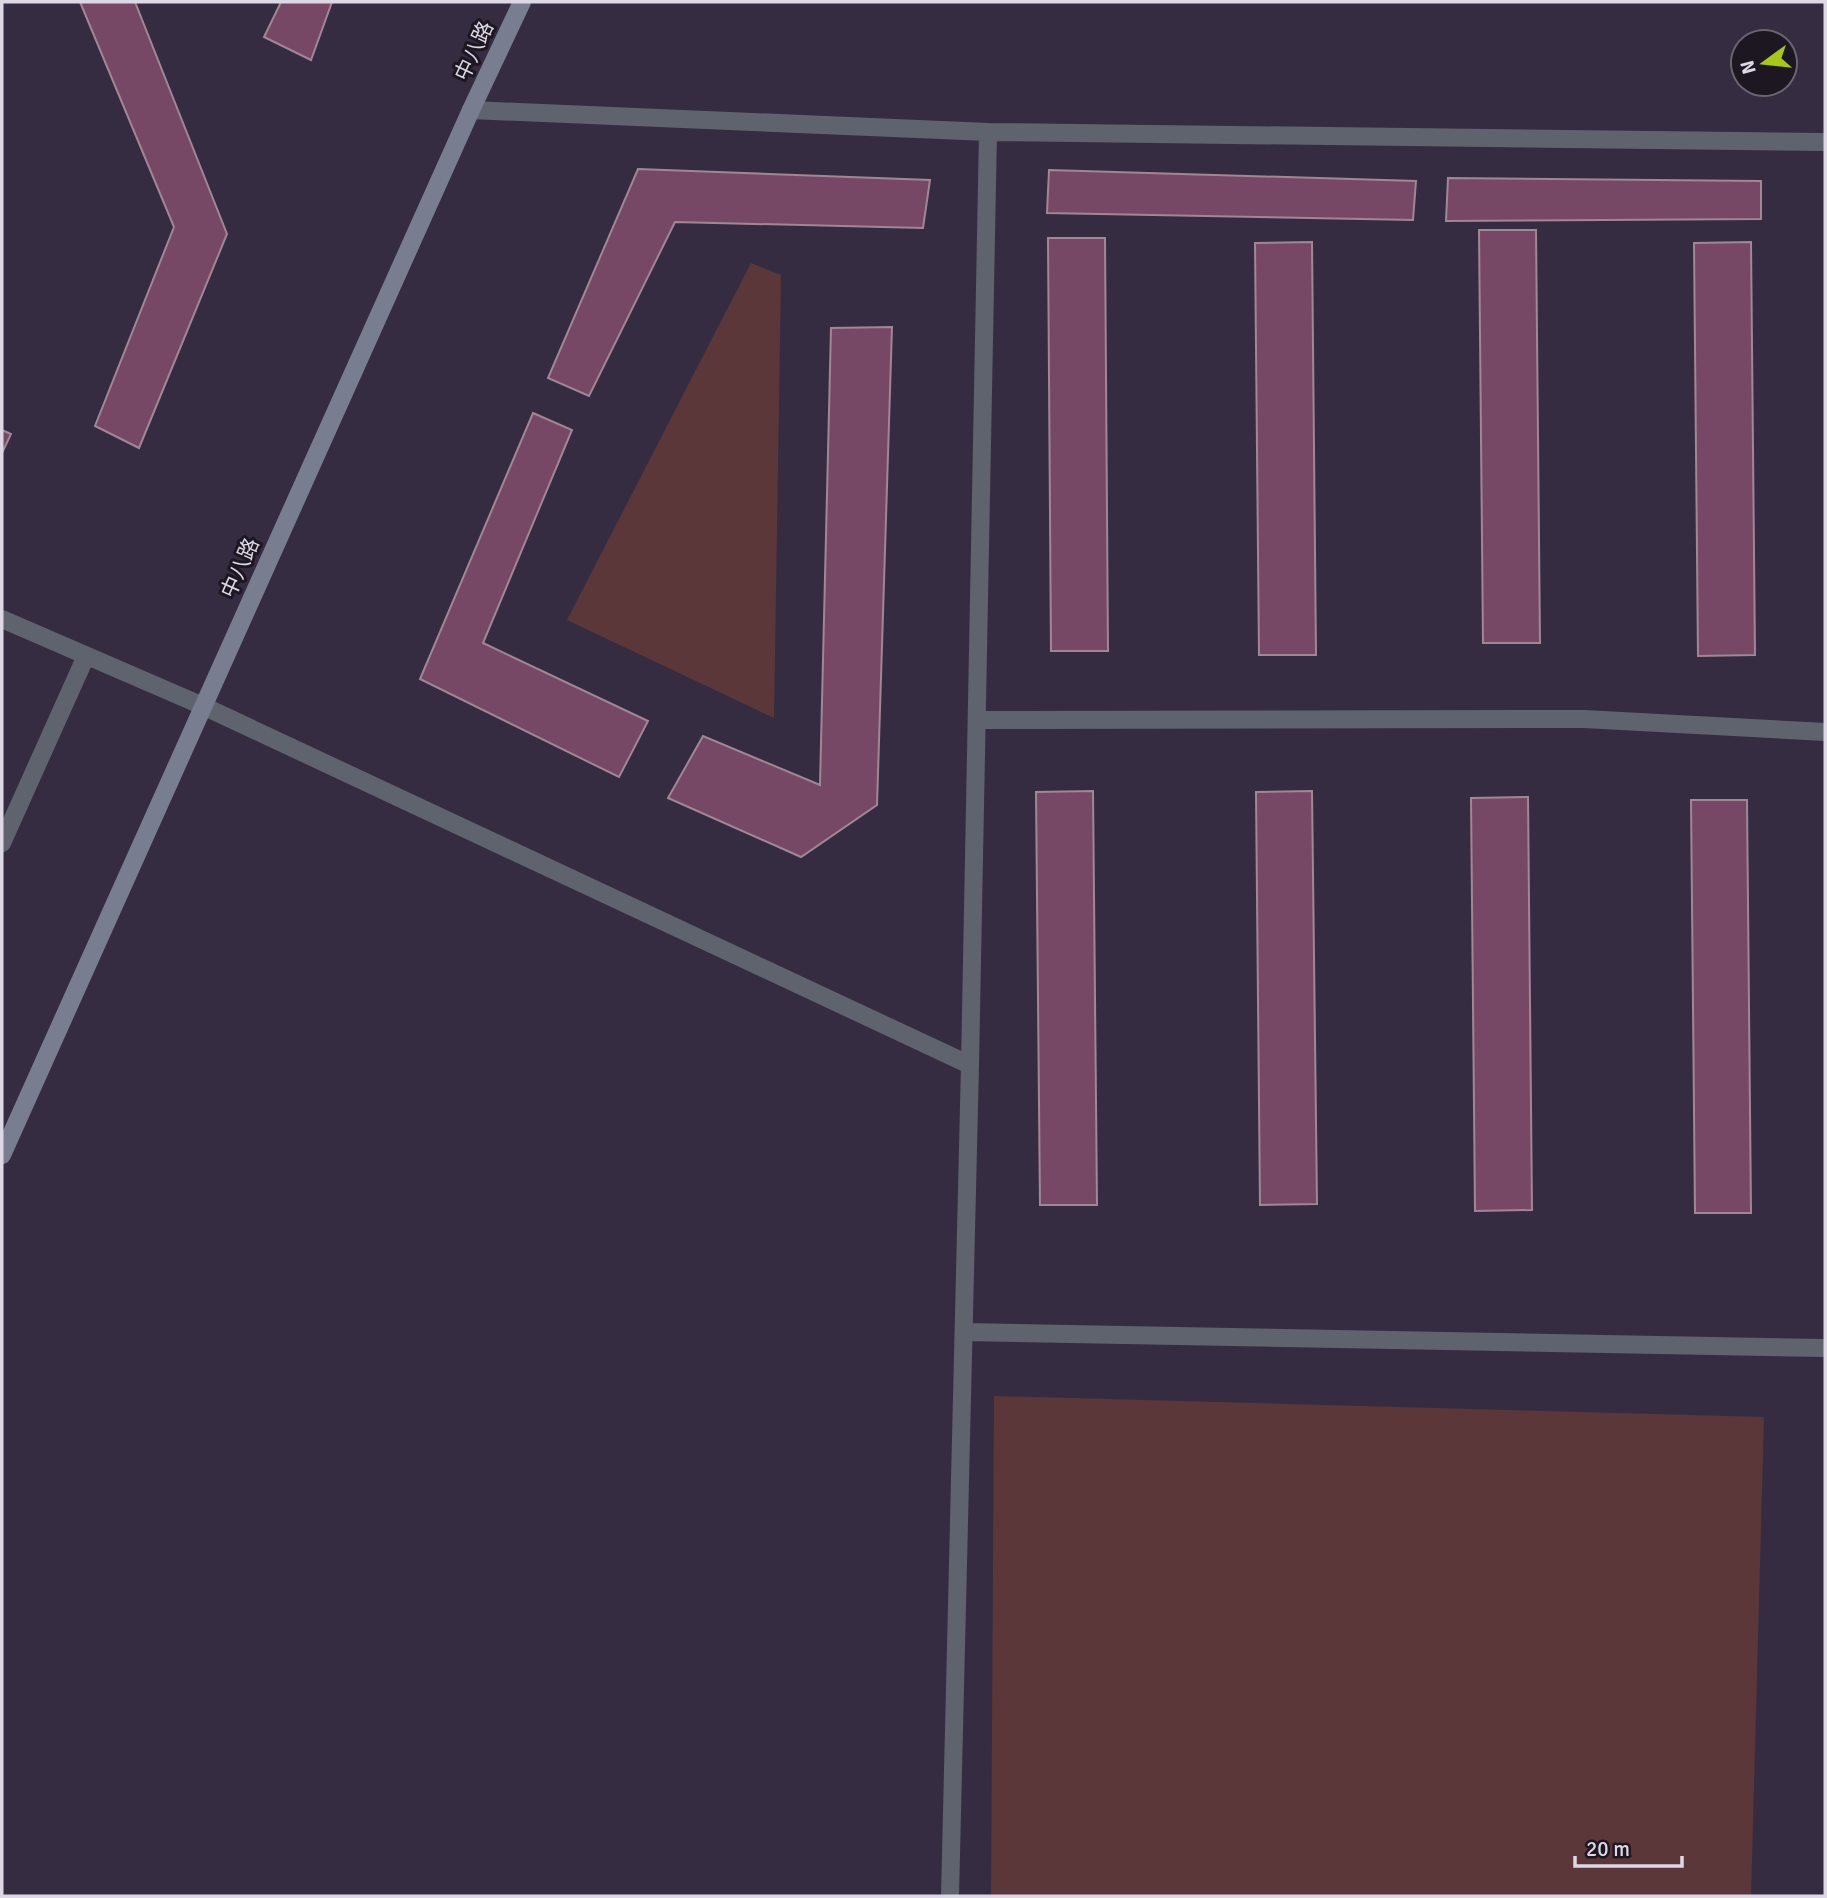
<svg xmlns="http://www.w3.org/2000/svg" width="1827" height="1898" viewBox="0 0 1827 1898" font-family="Signika,'Noto Sans SC',sans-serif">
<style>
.green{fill:#5b3739}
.building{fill:#764866;stroke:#a18696;stroke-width:2}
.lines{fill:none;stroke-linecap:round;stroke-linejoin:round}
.minor{stroke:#5f636e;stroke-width:18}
.secondary{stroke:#787e8f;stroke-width:18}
.labels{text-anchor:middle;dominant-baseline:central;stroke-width:6;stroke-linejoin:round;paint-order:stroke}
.street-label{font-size:21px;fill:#ded8e6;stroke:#1c1721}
</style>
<rect width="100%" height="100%" fill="#362c42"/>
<path class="green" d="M751,263L781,275L774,718L567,620Z
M994,1396L1764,1417L1751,1896H991Z"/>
<path class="building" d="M80,2H135L227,234L139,448L95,426L174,227Z
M281,2H332L311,60L264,37Z
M638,169L930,180L923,228L675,222L589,396L548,378Z
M1049,170L1416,181L1413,220L1047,213Z
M1448,178L1761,181V219L1446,221Z
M1479,230H1536L1540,643H1483Z
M1048,238H1105L1108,651H1051Z
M1312,242L1316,655H1259L1255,243Z
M1751,242L1755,655L1698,656L1694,243Z
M892,327L877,805L801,857L668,798L703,736L820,785L831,328Z
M533,413L572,430L483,643L648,721L619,777L420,679Z
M2,430L11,434L2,453Z
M1093,791L1097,1205H1040L1036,792Z
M1312,791L1317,1204L1260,1205L1256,792Z
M1528,797L1532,1210L1475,1211L1471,798Z
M1691,800H1747L1751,1213H1695Z"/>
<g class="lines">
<path class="minor" d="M471,110L988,132L1825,142
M2,619L203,706L970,1065
M977,720L1584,719L1825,732
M2,843L86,656
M964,1332L1825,1348
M950,1896L970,1065L988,132"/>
<path class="secondary" d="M2,1155L471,110L522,2"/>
</g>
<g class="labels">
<g class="street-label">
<text transform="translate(474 51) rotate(-65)">中八路</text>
<text transform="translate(240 568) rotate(-66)">中八路</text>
</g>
</g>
<rect width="1827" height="1898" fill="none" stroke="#ded8e6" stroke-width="7"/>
<g transform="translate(1764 63) rotate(255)"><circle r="33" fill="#1c1721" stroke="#6a6470" stroke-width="2"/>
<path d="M0-5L12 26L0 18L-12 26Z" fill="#a8c71d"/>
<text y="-10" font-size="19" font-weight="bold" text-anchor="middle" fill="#ded8e6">N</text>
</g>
<path d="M1575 1856v10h107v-10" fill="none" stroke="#ded8e6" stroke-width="3.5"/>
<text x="1586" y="1856" font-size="21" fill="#ded8e6" stroke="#1c1721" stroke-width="5" paint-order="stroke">20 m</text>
</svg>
